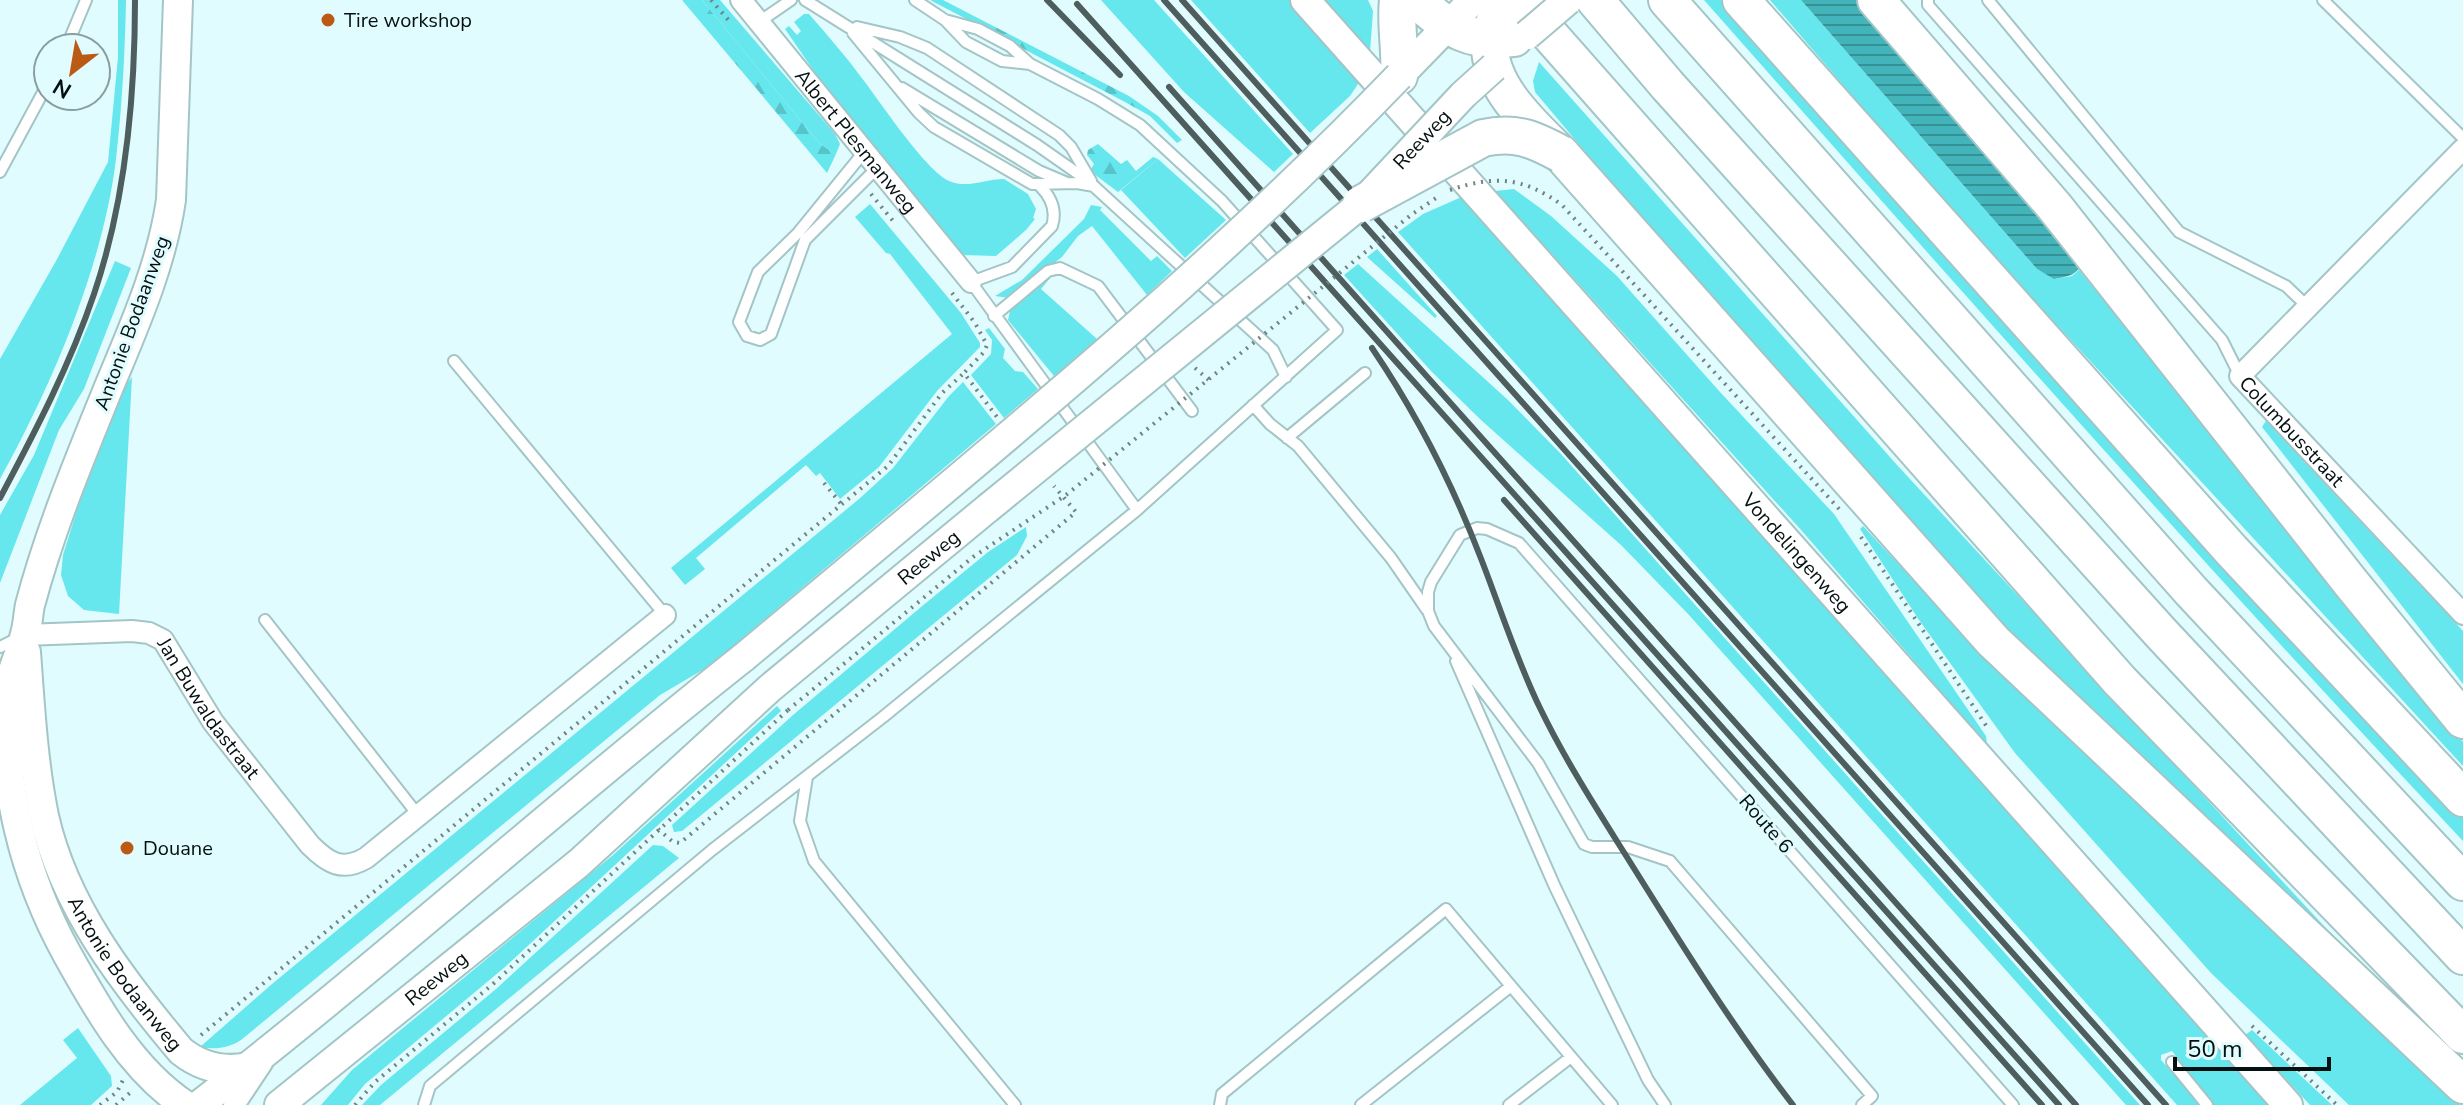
<svg xmlns="http://www.w3.org/2000/svg" width="2463" height="1105" viewBox="0 0 2463 1105" font-family="'Nunito Sans',sans-serif">
<style>
.grass{fill:#66e6ed}
.forest{fill:url(#forest-firs)}
.water{fill:url(#water-rules)}
.lines{fill:none;stroke-linecap:round;stroke-linejoin:round}
.lane-casing{stroke:#a4c5c6;stroke-width:14}
.street-casing{stroke:#a4c5c6;stroke-width:24}
.secondary-casing{stroke:#a4c5c6;stroke-width:32}
.highway-casing{stroke:#a4c5c6;stroke-width:40}
.path{stroke:#718384;stroke-width:4;stroke-dasharray:2 6;stroke-linecap:butt}
.lane{stroke:#fff;stroke-width:10}
.street{stroke:#fff;stroke-width:20}
.secondary{stroke:#fff;stroke-width:28}
.highway{stroke:#fff;stroke-width:36}
.rail{stroke:#4e5e5f;stroke-width:6}
.secondary-bridge-casing{stroke:#a4c5c6;stroke-width:32;stroke-linecap:butt}
.highway-bridge-casing{stroke:#a4c5c6;stroke-width:40;stroke-linecap:butt}
.path-bridge{stroke:#718384;stroke-width:4;stroke-dasharray:2 6;stroke-linecap:butt}
.secondary-bridge{stroke:#fff;stroke-width:28}
.highway-bridge{stroke:#fff;stroke-width:36}
.poi-dot{fill:#ba5a15;stroke:#e1fcfe;stroke-width:3}
.labels{text-anchor:middle;dominant-baseline:central;stroke-width:6;stroke-linejoin:round;paint-order:stroke}
.poi-label{font-size:20px;fill:#051010;stroke:#e1fcfe;text-anchor:start}
.street-label{font-size:20px;fill:#051010;stroke:#e1fcfe}
</style>
<defs>
<pattern id="forest-firs" width="22" height="20" patternUnits="userSpaceOnUse" patternTransform="scale(2)"><rect width="22" height="20" fill="#66e6ed"/><path d="M5 1l3.5 6h-7zM16 11l3.5 6h-7z" fill="#57c4ca"/></pattern>
<pattern id="water-rules" width="6" height="5" patternUnits="userSpaceOnUse" patternTransform="scale(2)"><rect width="6" height="5" fill="#43b4ba"/><path d="M0 2.5h6" fill="none" stroke="#369196"/></pattern>
</defs>
<rect width="100%" height="100%" fill="#e1fcfe"/>
<path class="grass" d="M118,0H126C125,53 122,107 116,159C103,266 52,385 0,479V359L56,261L108,162L118,57Z
M702,0H720L835,134L840,144L836,154L820,144Z
M1101,0H1154L1293,154L1274,172L1184,92Z
M1191,0H1290L1360,81L1350,96L1310,133Z
M1325,0H1368L1373,11L1370,52Z
M1704,0H1725L2463,815V841C2204,566 1954,283 1704,0Z
M1770,0H1801L2037,269L2055,279L2072,276L2079,270L2339,593L2463,742V766L1941,199Z
M804,14H809C827,35 845,55 861,77C879,100 925,170 949,181C968,189 985,179 1004,179L1028,194L1036,209L1033,218L1035,219L1026,230L996,256L962,255L840,109L785,29L789,26L797,35L801,31L794,22Z
M1539,62L1897,465L2360,965L1983,608L1739,335L1535,92L1533,81Z
M1158,159L1226,220L1185,258L1121,190Z
M1514,189L1551,216L1617,276L1720,392L1834,514L1986,736L1987,745L1802,531L1495,191Z
M1466,195L2278,1105H2213L2172,1051L2161,1055V1060L2201,1105H2177L1398,232L1423,214Z
M870,204L961,313L980,343V347L937,391L879,467L840,499L820,473L816,476L806,465L696,558L705,569L685,585L671,568L952,334L890,254L886,253L855,217Z
M1091,205L1102,207L1100,210L1151,261L1157,256L1172,271L1147,295L1092,226L1078,236L1062,257L1009,298L995,296L1022,280L1084,219Z
M1377,249L1437,316L1435,318L1367,257Z
M115,261L131,268L84,389L59,430L0,583V515L34,455Z
M1358,264L1508,400L1561,454L2140,1105H2126L1689,615L1622,546L1481,420L1432,372L1344,275Z
M1050,278L1041,289L1097,339L1054,376L1008,320L1010,311Z
M989,328L1005,349L1003,358L1015,371L1023,372L1038,389L1004,418L971,375L991,354L992,340L985,330Z
M132,377L119,614L84,610L68,596L61,575L63,555L78,507L125,386Z
M963,382L996,424L734,645L706,668L660,695L241,1040C229,1048 215,1050 200,1047L272,984L859,499L893,468L949,396Z
M2266,421L2463,631V684L2262,427Z
M1863,526L2006,680L2168,827L2460,1105H2349L2211,973L2015,753L1919,620L1860,529Z
M1026,527L1027,536L1017,555L682,831L674,832L672,825L793,715L921,607L988,552Z
M777,706L781,711L505,967L365,1084L348,1105H321L352,1070L613,855Z
M653,845L663,846L679,858L380,1105H362L381,1085L496,989Z
M78,1028L111,1076L112,1086L91,1105H20L77,1058L63,1040Z
M2252,1030L2332,1105H2310L2245,1035Z"/>
<path class="forest" d="M682,0H702L820,144L836,154L827,173Z
M930,0H943L1129,96L1158,116L1182,140L1177,143L1150,116L1125,102Z
M1098,144L1121,164L1127,160L1136,171L1153,157L1158,159L1118,192L1090,171L1094,164L1087,155L1088,150Z"/>
<path class="water" d="M1801,0H1865L2084,261C2077,275 2070,276 2054,279L2037,269Z"/>
<g class="lines">
<g class="lane-casing">
<path id="lane" d="M805,0L1037,145L1087,180L1273,350L1286,377
M915,0L945,20L966,42L1002,61L1030,64
M1928,0V5L2222,340L2240,376
M1988,0L2179,232L2286,286L2307,306
M2323,0L2463,138
M759,22L791,0
M857,27L900,37L927,48L1059,135L1071,147L1091,181
M853,33L919,113L934,127L1032,184L1077,183L1094,186
M66,48L86,0
M902,88L1039,171L1065,182
M864,152L798,233L758,272L739,322L747,336L760,340L771,334L805,240L877,168
M0,172L48,83
M1040,186C1051,197 1057,210 1052,226L1012,267L971,282L1137,510
M994,316L1048,271L1060,268L1098,286L1192,411
M454,361L665,615
M1253,405L1270,424L1298,446L1391,558L1427,610
M1287,438L1365,373
M265,620L418,815
M0,647L20,637
M1456,661L1555,887L1648,1080L1665,1105
M807,777L800,821L814,861L1015,1105
M2172,1062L2207,1105
M424,1105L430,1086L712,850L883,717L1137,510L1337,330L1222,201L1140,125L1098,99L1030,64L1010,46L978,29L945,20
M1220,1105L1222,1094L1446,909L1511,986
M1361,1105L1511,986L1612,1105
M1509,1105L1571,1057
M1862,1105L1872,1096L1670,861L1628,847H1592L1584,844L1538,763L1434,626L1428,611V592L1431,582L1460,535L1477,528L1487,529L1519,543L2013,1105"/>
</g>
<g class="street-casing">
<g id="street">
<path id="s1" d="M741,0L971,282"/>
<path id="s2" d="M2463,149L2240,376L2463,614"/>
<path id="s3" d="M25,635L132,631L149,633L163,640L213,722L310,845C328,863 342,872 366,858L665,615"/>
<path d="M234,1105L262,1063"/>
</g>
</g>
<g class="secondary-casing">
<g id="secondary">
<path d="M178,0L171,200C161,268 132,331 106,394C78,463 49,533 30,605C28,614 28,625 25,634C20,656 8,676 7,698C2,787 24,876 67,954C97,1008 132,1070 185,1105"/>
<path id="s4" d="M1305,0L2288,1105"/>
<path d="M1399,76L1473,0"/>
<path id="s5" d="M26,652C30,706 33,762 44,816C64,906 123,982 181,1051C201,1067 224,1072 248,1067"/>
<path d="M199,1105C385,961 559,803 744,657"/>
<path id="s6" d="M279,1105L579,863L770,688L988,508"/>
</g>
</g>
<g class="highway-casing">
<path id="highway" d="M1398,0C1395,25 1401,50 1399,76
M1418,0C1445,29 1474,44 1514,38
M1505,0C1498,12 1491,27 1490,41C1487,86 1532,125 1561,154L1993,641L2463,1085
M1519,0L2120,681L2463,1035
M1595,0L1668,86L2160,632L2463,956
M1667,0L2191,591L2463,882
M1741,0L2232,551L2463,798
M1876,0L2054,206L2351,583L2463,720"/>
</g>
<path class="path" d="M711,0L731,23
M871,194L893,221
M952,293L975,323L987,345L984,352L964,373L997,417
M1195,368L1211,382
M824,483L842,505
M1861,537L1989,730
M658,829L673,842L680,843L1076,512L1054,486
M2252,1026L2337,1105
M201,1035L888,466L942,393L963,374
M100,1105L117,1092L124,1078
M116,1105L132,1091
M355,1105L375,1082L493,984L788,710"/>
<use href="#lane" class="lane"/>
<use href="#street" class="street"/>
<use href="#secondary" class="secondary"/>
<use href="#highway" class="highway"/>
<path class="rail" d="M1047,0L1120,75
M1164,0L2148,1105
M1182,0L2166,1105
M1077,4L2059,1105
M1169,87L2076,1105
M1372,348C1416,413 1452,483 1480,556C1500,607 1516,659 1540,708C1567,764 1602,817 1635,870C1685,950 1735,1030 1793,1105
M0,498C35,432 70,365 94,294C126,200 135,98 135,0
M1504,500L2042,1105"/>
<g class="secondary-bridge-casing">
<g id="secondary-bridge">
<path d="M1527,35L1568,0"/>
<path id="s7" d="M988,508L1361,204L1463,95L1494,67"/>
<path d="M744,657C967,470 1197,286 1399,76"/>
</g>
</g>
<g class="highway-bridge-casing">
<path id="highway-bridge" d="M1361,204L1483,138C1516,131 1533,139 1561,154"/>
</g>
<path class="path-bridge" d="M1450,190C1495,175 1523,177 1562,205L1840,510
M788,710L973,557L1066,495L1411,215L1439,196"/>
<use href="#secondary-bridge" class="secondary-bridge"/>
<use href="#highway-bridge" class="highway-bridge"/>
</g>
<g class="poi-dot">
<circle cx="328" cy="20" r="8"/>
<circle cx="127" cy="848" r="8"/>
</g>
<g class="labels">
<g class="poi-label">
<text x="344" y="20">Tire workshop</text>
<text x="143" y="848">Douane</text>
</g>
<g class="street-label">
<text stroke="none"><textPath href="#s7" startOffset="570">Reeweg</textPath></text>
<text stroke="none"><textPath href="#s1" startOffset="182">Albert Plesmanweg</textPath></text>
<text transform="translate(132 323) rotate(-70)">Antonie Bodaanweg</text>
<text stroke="none"><textPath href="#s2" startOffset="394">Columbusstraat</textPath></text>
<text stroke="none"><textPath href="#s4" startOffset="740">Vondelingenweg</textPath></text>
<text stroke="none"><textPath href="#s6" startOffset="850">Reeweg</textPath></text>
<text stroke="none"><textPath href="#s3" startOffset="222">Jan Buwaldastraat</textPath></text>
<text transform="translate(1766 824) rotate(49)">Route 6</text>
<text stroke="none"><textPath href="#s5" startOffset="344">Antonie Bodaanweg</textPath></text>
<text stroke="none"><textPath href="#s6" startOffset="202">Reeweg</textPath></text>
</g>
</g>
<g transform="translate(72 72) rotate(211)"><circle r="38" fill="#e1fcfe" stroke="#899e9f" stroke-width="2"/>
<path d="M0-6L14 30L0 20L-14 30Z" fill="#ba5a15"/>
<text y="-12" font-size="22" font-weight="bold" text-anchor="middle" fill="#051010">N</text>
</g>
<path d="M2175 1057v12h154v-12" fill="none" stroke="#051010" stroke-width="4"/>
<text x="2187" y="1057" font-size="24" fill="#051010" stroke="#e1fcfe" stroke-width="6" paint-order="stroke">50 m</text>
</svg>
